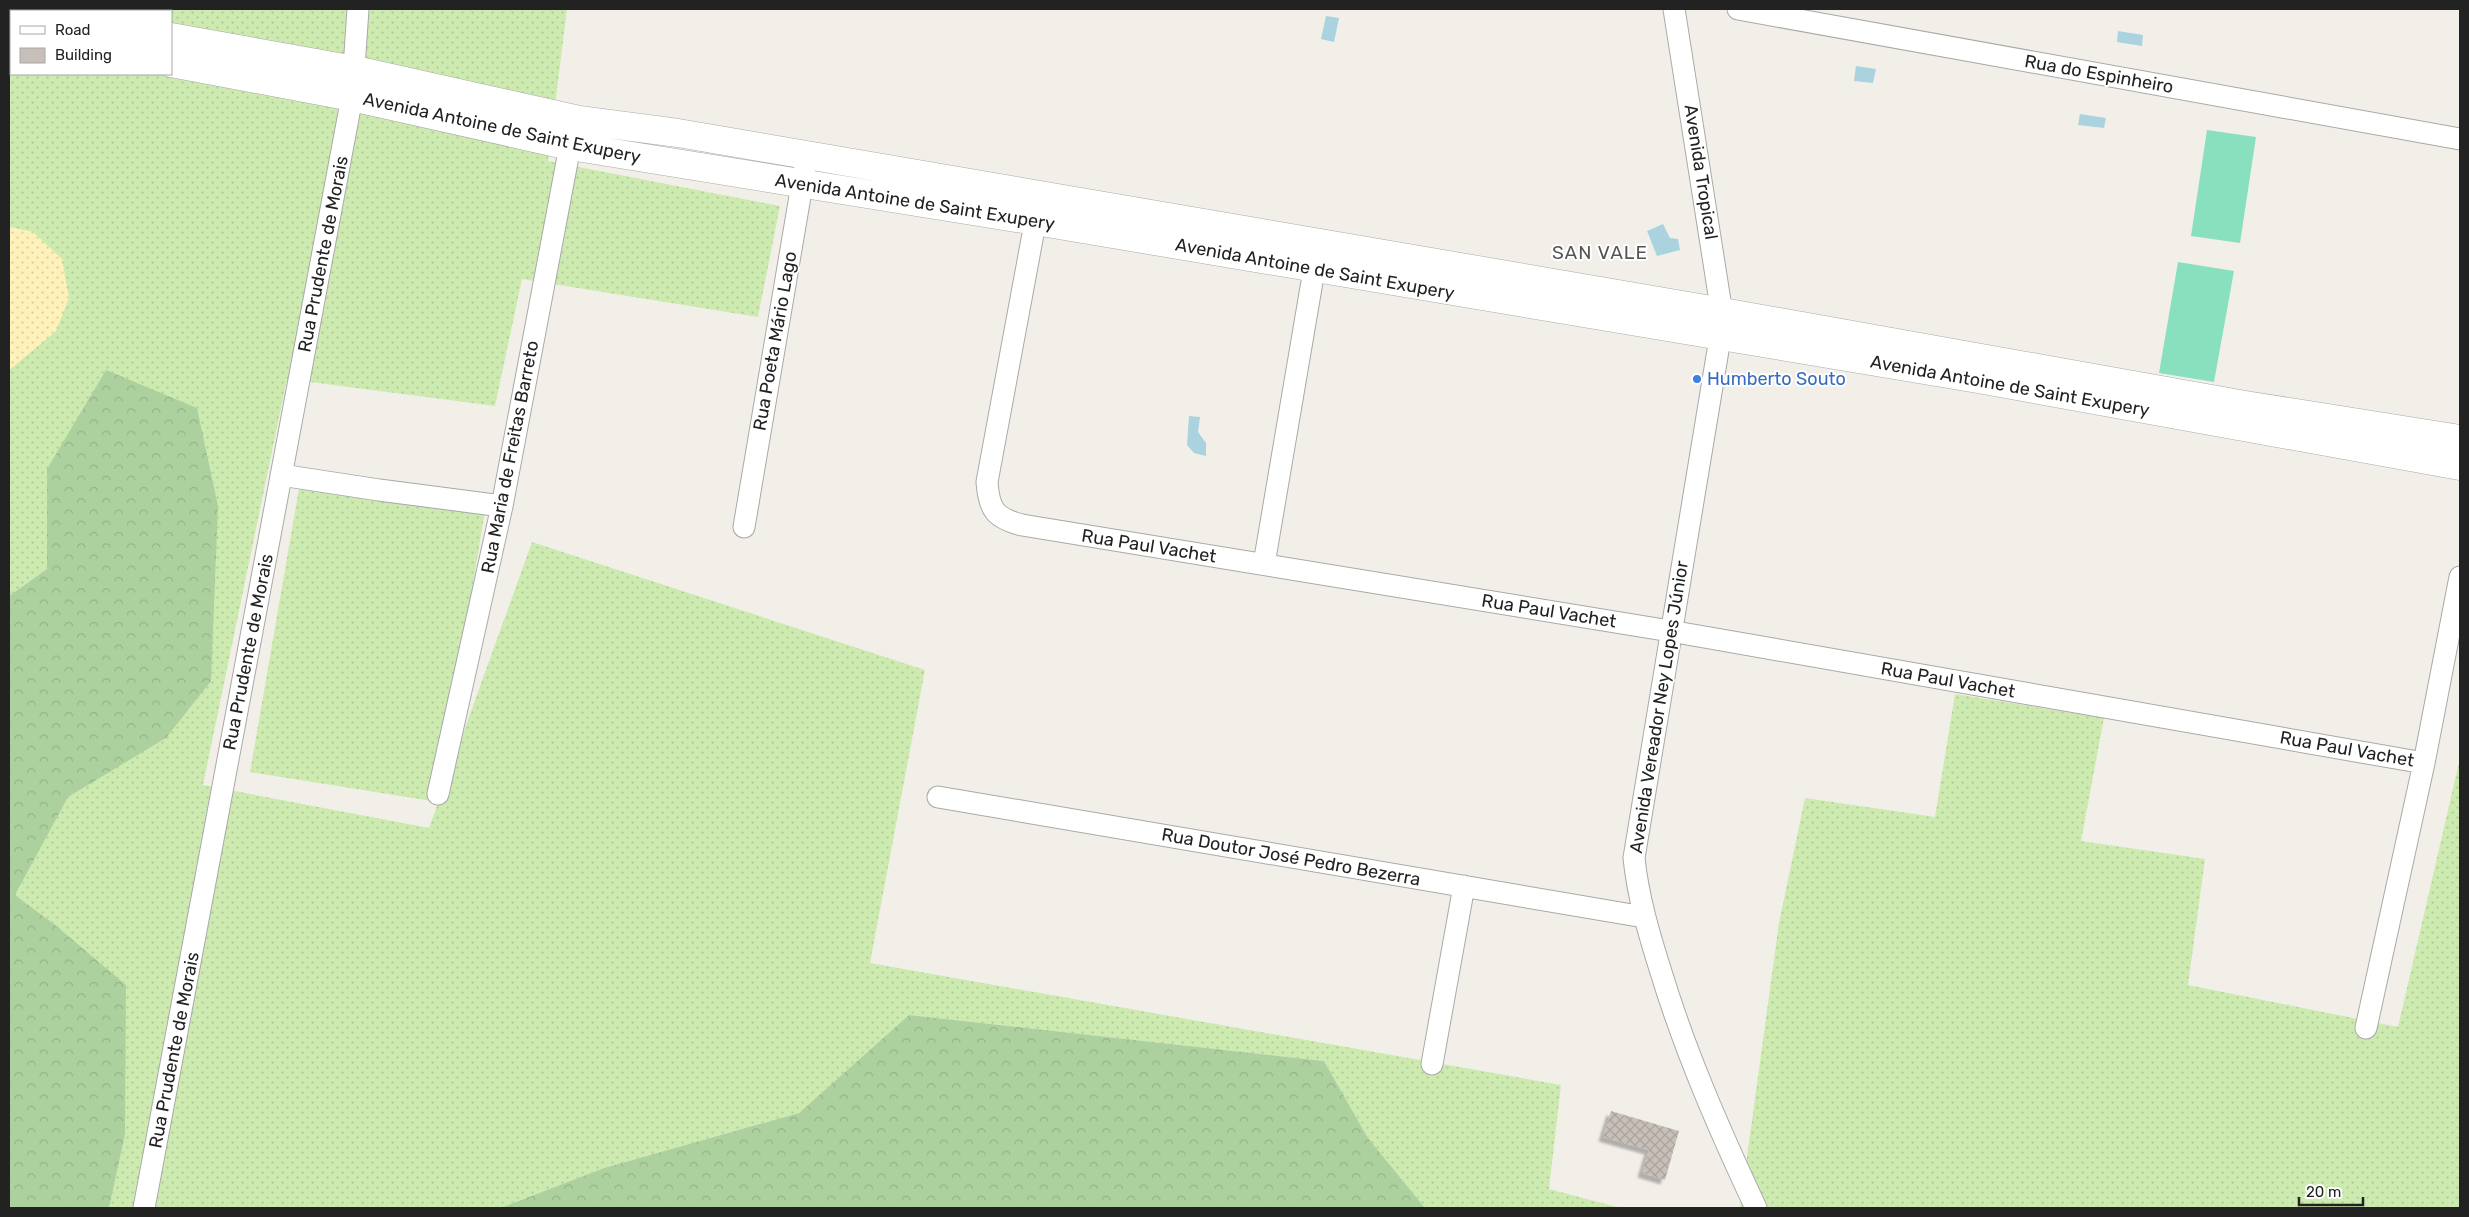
<svg xmlns="http://www.w3.org/2000/svg" width="2469" height="1217" viewBox="0 0 2469 1217" font-family="Rubik,sans-serif">
<style>
.grass{fill:url(#grass-dots);fill-rule:evenodd}
.forest{fill:url(#forest-crowns)}
.sand{fill:url(#sand-dots)}
.pitch{fill:#88e0be}
.water{fill:#aad3df}
.building{fill:url(#building-cross-hatch);filter:url(#shadow)}
.lines{fill:none;stroke-linecap:round;stroke-linejoin:round}
.minor-casing{stroke:#a9a9a9;stroke-width:23}
.tertiary-casing{stroke:#a9a9a9;stroke-width:29}
.minor{stroke:#fff;stroke-width:21}
.tertiary{stroke:#fff;stroke-width:28}
.shop-dot{fill:#3f7fe0;stroke:#fff;stroke-width:2}
.labels{text-anchor:middle;dominant-baseline:central;stroke-width:4;stroke-linejoin:round;paint-order:stroke}
.street-label{font-size:18px;fill:#222;stroke:#fff}
.shop-label{font-size:18px;fill:#366cbe;stroke:#fff;text-anchor:start}
.neighbourhood-label{font-size:19px;letter-spacing:1px;fill:#555;stroke:#fff}
</style>
<defs>
<pattern id="grass-dots" width="8" height="8" patternUnits="userSpaceOnUse" patternTransform="scale(1.25)"><rect width="8" height="8" fill="#cdebb0"/><path d="M2 2h.1M6 6h.1" fill="none" stroke="#b0c997" stroke-width="1.8" stroke-linecap="round"/></pattern>
<pattern id="forest-crowns" width="20" height="18" patternUnits="userSpaceOnUse" patternTransform="scale(1.25)"><rect width="20" height="18" fill="#add19e"/><path d="M2 6a3 3 0 1 1 6 0M12 15a3 3 0 1 1 6 0" fill="none" stroke="#95b388"/></pattern>
<pattern id="sand-dots" width="8" height="8" patternUnits="userSpaceOnUse" patternTransform="scale(1.25)"><rect width="8" height="8" fill="#fff1ba"/><path d="M2 2h.1M6 6h.1" fill="none" stroke="#dacea0" stroke-width="1.8" stroke-linecap="round"/></pattern>
<pattern id="building-cross-hatch" width="8" height="8" patternUnits="userSpaceOnUse" patternTransform="scale(1.25)"><rect width="8" height="8" fill="#c7bfb8"/><path d="M0 0l8 8M0 8l8-8" fill="none" stroke="#aba49e"/></pattern>
<filter id="shadow"><feDropShadow dx="-4.5" dy="4.5" stdDeviation="1" flood-color="#0004"/></filter>
</defs>
<rect width="100%" height="100%" fill="#f2efe9"/>
<path class="grass" d="M9,9H567L548,161L780,206L758,317L522,279L495,406L287,379L203,785L429,828L532,542L925,670L870,963L1561,1085L1549,1189L1621,1208H1425L1368,1138L1324,1061L909,1015L799,1113L604,1168L500,1208H109L125,1135L54,924L15,895L68,796L166,738L47,469V569L9,596V370L56,331L33,232L9,227ZM11,11H171V74H11Z
M301,477L486,504L438,802L250,772Z
M1955,694L2104,718L2081,841L2205,859L2188,985L2398,1027L2460,758V1208H1740L1779,923L1805,798L1935,817Z"/>
<path class="forest" d="M106,370L197,408L218,506L211,681L166,738L68,797L15,895L54,924L126,985L125,1135L109,1208H9V596L47,569V469Z
M909,1015L1324,1061L1368,1138L1425,1208H500L604,1168L799,1113Z"/>
<path class="sand" d="M9,227L33,232L62,259L69,298L56,331L9,370Z"/>
<path class="pitch" d="M2207,130L2256,137L2240,243L2191,236Z
M2178,262L2234,271L2214,382L2159,373Z"/>
<path class="water" d="M1326,16L1339,18L1334,42L1321,39Z
M2118,31L2143,35L2142,46L2117,42Z
M1856,66L1876,69L1873,83L1854,81Z
M2080,114L2106,118L2104,128L2078,125Z
M1663,224L1670,238L1678,239L1680,250L1657,256L1647,231Z
M1189,416L1200,417L1198,432L1206,443V456L1194,453L1187,445Z"/>
<path class="building" d="M1611,1111L1679,1131L1665,1180L1642,1173L1649,1150L1603,1137Z"/>
<g class="lines">
<g class="minor-casing">
<path id="minor" d="M1674,9L1723,320L1634,858C1638,897 1649,934 1661,972C1686,1054 1720,1131 1756,1208
M1738,9L2460,139
M1038,207L987,482C989,510 995,518 1022,525L1670,631L2424,763
M281,475L379,490L502,506
M744,527L807,155
M1264,564L1314,270
M438,794L502,506L570,146L575,131
M938,797L1644,917
M2366,1028L2424,763L2460,577
M1432,1064L1464,886
M144,1208L352,97L358,9"/>
</g>
<g class="tertiary-casing">
<path id="tertiary" d="M14,9L28,11
M9,34H11
M171,37L355,70L579,120L678,133L1723,312L2245,405L2460,439
M171,63L352,97L570,146L1035,221L1978,379L2460,466"/>
</g>
<use href="#minor" class="minor"/>
<use href="#tertiary" class="tertiary"/>
</g>
<circle class="shop-dot" cx="1697" cy="379" r="5"/>
<g class="labels">
<g class="street-label">
<text transform="translate(2099 74) rotate(10)">Rua do Espinheiro</text>
<text transform="translate(502 128) rotate(12)">Avenida Antoine de Saint Exupery</text>
<text transform="translate(1701 172) rotate(81)">Avenida Tropical</text>
<text transform="translate(915 202) rotate(9)">Avenida Antoine de Saint Exupery</text>
<text transform="translate(323 254) rotate(-79)">Rua Prudente de Morais</text>
<text transform="translate(1315 269) rotate(10)">Avenida Antoine de Saint Exupery</text>
<text transform="translate(775 341) rotate(-80)">Rua Poeta Mário Lago</text>
<text transform="translate(2010 386) rotate(10)">Avenida Antoine de Saint Exupery</text>
<text transform="translate(510 457) rotate(-79)">Rua Maria de Freitas Barreto</text>
<text transform="translate(1149 546) rotate(9)">Rua Paul Vachet</text>
<text transform="translate(1549 611) rotate(9)">Rua Paul Vachet</text>
<text transform="translate(248 652) rotate(-79)">Rua Prudente de Morais</text>
<text transform="translate(1948 680) rotate(10)">Rua Paul Vachet</text>
<text transform="translate(1659 707) rotate(-81)">Avenida Vereador Ney Lopes Júnior</text>
<text transform="translate(2347 749) rotate(10)">Rua Paul Vachet</text>
<text transform="translate(1291 857) rotate(10)">Rua Doutor José Pedro Bezerra</text>
<text transform="translate(174 1050) rotate(-79)">Rua Prudente de Morais</text>
</g>
<g class="shop-label">
<text x="1707" y="379">Humberto Souto</text>
</g>
<g class="neighbourhood-label">
<text x="1600" y="252">SAN VALE</text>
</g>
</g>
<rect width="2469" height="1217" fill="none" stroke="#222222" stroke-width="20"/>
<rect x="10" y="10" width="162" height="65" fill="#ffffff" stroke="#a7a7a7"/>
<rect x="20" y="26" width="25" height="8" fill="#ffffff" stroke="#a7a7a7"/>
<text x="55" y="35" font-size="15" fill="#222222">Road</text>
<rect x="20" y="48" width="25" height="15" fill="#c7bfb8" stroke="#a7a7a7"/>
<text x="55" y="60" font-size="15" fill="#222222">Building</text>
<path d="M2299 1197v8h64v-8" fill="none" stroke="#222222" stroke-width="2.5"/>
<text x="2306" y="1197" font-size="15" fill="#222222" stroke="#ffffff" stroke-width="4" paint-order="stroke">20 m</text>
</svg>
